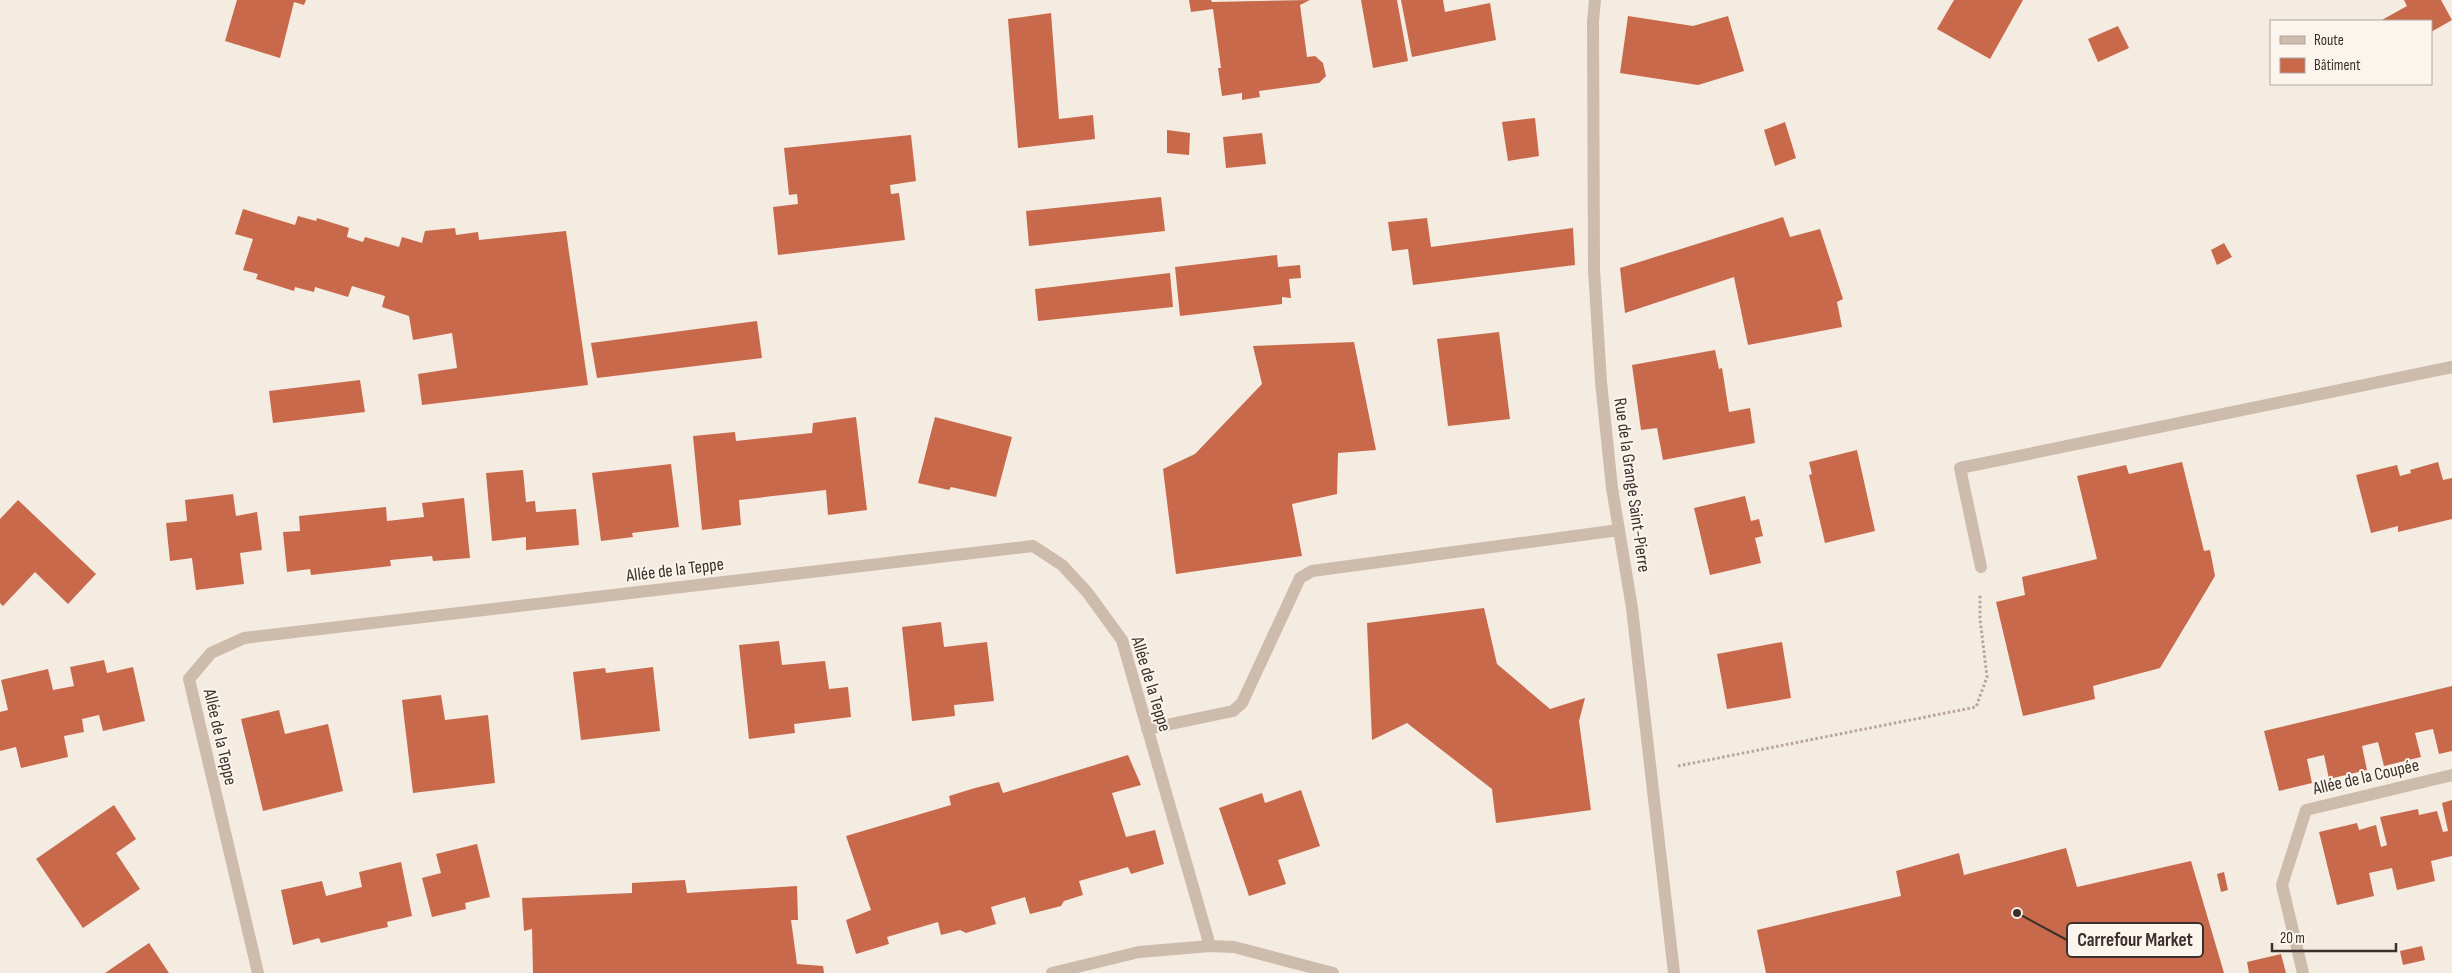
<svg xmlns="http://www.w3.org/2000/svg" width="2452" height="973" viewBox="0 0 2452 973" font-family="'Sofia Sans Condensed',sans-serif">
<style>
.building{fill:#c8694b}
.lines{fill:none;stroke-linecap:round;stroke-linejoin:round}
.path{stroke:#b9a596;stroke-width:3;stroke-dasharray:2.5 2.5;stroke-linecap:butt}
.service{stroke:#cdbbac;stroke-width:12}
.minor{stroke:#cdbbac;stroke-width:12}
.labels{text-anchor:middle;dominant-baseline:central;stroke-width:4;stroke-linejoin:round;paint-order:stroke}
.street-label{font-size:18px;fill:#3b302b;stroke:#fbf5ee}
.leader{fill:none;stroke:#3b302b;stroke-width:2}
.callout-dot{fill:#3b302b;stroke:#fbf5ee;stroke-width:2}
.callout{fill:#fbf5ee;stroke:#3b302b;stroke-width:2}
.callout-label{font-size:19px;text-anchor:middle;font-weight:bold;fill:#3b302b}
</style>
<rect width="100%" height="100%" fill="#f4ebe1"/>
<path class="building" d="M237,0H306L304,5L294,2L280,58L225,41Z
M1189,0H1211L1212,2L1310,0L1300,5L1307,57L1315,56L1323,63L1326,76L1319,83L1259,91L1260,97L1242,100V93L1222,96L1218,68H1221L1213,9L1191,12Z
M1361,0H1397L1408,61L1373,68Z
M1401,0H1443L1445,12L1490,3L1496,40L1412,57Z
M1954,0H2023L1990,59L1937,29Z
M2404,0H2441L2452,20L2431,32V21H2380L2407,6Z
M1051,13L1059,119L1093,115L1095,139L1018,148L1008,19Z
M1628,16L1693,26L1728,16L1744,71L1698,85L1620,73Z
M2118,26L2129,48L2098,62L2088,39Z
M1535,118L1539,156L1508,161L1502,122Z
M1785,122L1796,158L1775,166L1764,130Z
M1167,130L1190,133L1189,155L1167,153Z
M1262,133L1266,164L1226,168L1223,137Z
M911,135L916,181L890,185L891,194L899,193L905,240L778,255L773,207L798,204L797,194L789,195L784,148Z
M1161,197L1165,231L1029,246L1026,211Z
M243,209L295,225L298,216L316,221L317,218L349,228L347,237L363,242L365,237L399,247L402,237L422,243L425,231L455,228L456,235L478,232L479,240L566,231L588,385L422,405L418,374L457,368L452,333L413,340L409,316L382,307L385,296L352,286L348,297L315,287L314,292L295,287L294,291L256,279L258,274L243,270L253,239L235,234Z
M1783,217L1790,237L1820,229L1843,299L1837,302L1842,327L1748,345L1734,277L1625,313L1620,268Z
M1427,218L1431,247L1573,228L1575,265L1413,285L1408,249L1392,251L1388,222Z
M2224,243L2232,257L2217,265L2211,250Z
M1277,255L1278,267L1300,265L1301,278L1289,279L1291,298L1282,297V304L1180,316L1175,267Z
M1170,273L1173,307L1038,321L1035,289Z
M757,321L762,358L597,378L591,343Z
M1499,332L1510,419L1448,426L1437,339Z
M1354,342L1376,450L1338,453L1337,494L1292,504L1302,556L1176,574L1163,469L1195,454L1262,384L1253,346Z
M1715,350L1719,369L1722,368L1729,412L1750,408L1755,443L1663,460L1657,428L1641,430L1632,365Z
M360,380L365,412L273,423L269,391Z
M856,417L867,510L828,515L826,490L739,500L741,525L702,530L693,436L735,432L736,441L812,433L813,423Z
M935,417L1012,437L996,497L951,487L949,490L918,483Z
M1857,450L1875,531L1825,543L1809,475L1812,474L1809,462Z
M2182,462L2204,551L2210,550L2215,576L2160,668L2093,686L2095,699L2023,716L1996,602L2025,595L2022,577L2097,559L2077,476L2126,465L2129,474Z
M2438,462L2443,480L2452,478V519L2398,532V526L2371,533L2356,475L2397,465L2400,476L2411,473L2410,470Z
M671,464L679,527L632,533L633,537L601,541L592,473Z
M523,470L526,502L535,501L536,512L576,509L579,545L526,550V537L492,541L486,473Z
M233,494L236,516L257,512L262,550L240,553L244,584L196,590L192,558L170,561L166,523L187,521L185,500Z
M1745,496L1751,521L1759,519L1763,536L1755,538L1761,563L1710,575L1694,508Z
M464,498L470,558L433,561L432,556L390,560L391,566L311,575L310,569L287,572L283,532L300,531L299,516L386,507L387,521L424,517L422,503Z
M18,500L96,574L68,604L35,572L3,606L0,603V519Z
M1484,608L1497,664L1550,709L1585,698L1579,721L1591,810L1496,823L1492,789L1407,723L1372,740L1367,623Z
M941,622L944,647L987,642L994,701L954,705L955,716L912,721L902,627Z
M779,641L782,665L825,661L829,689L848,687L851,717L794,724L795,733L749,739L739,645Z
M1782,642L1791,698L1727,709L1717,654Z
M104,660L107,673L133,667L145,721L103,731L99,715L82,719L84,732L64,736L68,757L21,768L16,747L0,751V712L8,710L1,680L48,669L53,690L74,686L70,667Z
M653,667L660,731L581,740L573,672L605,668L606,673Z
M2452,686V751L2439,754L2433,729L2415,733L2421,757L2384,766L2378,742L2362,746L2367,770L2329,779L2324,755L2307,759L2312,783L2279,791L2264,731Z
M441,695L445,720L488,715L495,783L413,793L402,700Z
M279,710L285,734L328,724L343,791L263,811L241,719Z
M1128,755L1141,785L1112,793L1126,837L1155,830L1164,864L1131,874L1128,867L1079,881L1083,895L1064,901L1061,906L1030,914L1025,897L991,907L996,924L966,933L960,930L941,935L938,922L887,937L889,944L856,954L846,920L871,910L846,836L951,805L949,796L975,788L999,782L1003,793Z
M1301,790L1320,846L1278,860L1286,884L1249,896L1219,808L1262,793L1265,803Z
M2452,800V856L2431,861L2435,881L2397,890L2392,868L2369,873L2374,896L2337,905L2319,832L2357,823L2359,830L2376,825L2381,847L2387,845L2380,817L2418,809L2419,815L2437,811L2443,832L2448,831L2442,803Z
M114,805L136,839L116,853L140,889L83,928L36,859Z
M477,844L490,897L465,903L466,909L432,917L422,878L441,873L436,854Z
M2066,848L2077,887L2191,861L2224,973H1766L1757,930L1901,896L1896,871L1959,853L1964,875Z
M401,862L412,916L387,922L388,927L374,930L321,943L319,938L293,945L281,890L322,881L326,896L362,887L359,872Z
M2224,872L2228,890L2221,892L2217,874Z
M685,880L687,893L797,886L798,920H791L797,964L823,966L824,973H533L532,929L524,931L522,898L632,893V883Z
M149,943L169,973H105Z
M2422,946L2425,960L2403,965L2400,951Z
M2281,954L2286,973H2249L2247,962Z"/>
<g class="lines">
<path class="path" d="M1678,766L1976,707L1987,677L1980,619V595"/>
<path class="service" d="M1147,729L1233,711L1242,703L1300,578L1312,571L1619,530
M2303,973L2282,885L2306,810L2452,775"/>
<path class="minor" d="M1595,0L1593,21L1594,270L1601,382L1612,488L1632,608L1674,973
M1981,567L1960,468L2452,367
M258,973L189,679L211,653L244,638L1033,546L1062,565L1087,592L1122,640L1210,946
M1052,973L1139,952L1210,946L1234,947L1333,973"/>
</g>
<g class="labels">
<g class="street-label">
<text transform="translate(1632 485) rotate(82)">Rue de la Grange Saint-Pierre</text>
<text transform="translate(675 570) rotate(-7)">Allée de la Teppe</text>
<text transform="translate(1151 684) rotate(73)">Allée de la Teppe</text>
<text transform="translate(220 737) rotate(77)">Allée de la Teppe</text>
<text transform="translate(2366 777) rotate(-13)">Allée de la Coupée</text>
</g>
</g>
<path class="leader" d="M2017 913L2067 940"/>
<circle class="callout-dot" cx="2017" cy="913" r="5"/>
<rect class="callout" x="2067" y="923" width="136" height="34" rx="5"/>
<g class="callout-label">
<text x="2135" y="946">Carrefour Market</text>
</g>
<rect x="2270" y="20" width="162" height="65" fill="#fbf5ee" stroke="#aea6a0"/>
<rect x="2280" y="36" width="25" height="8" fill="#cdbbac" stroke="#aea6a0"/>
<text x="2314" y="45" font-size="15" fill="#3b302b">Route</text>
<rect x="2280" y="58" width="25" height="15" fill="#c8694b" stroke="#aea6a0"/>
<text x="2314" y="70" font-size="15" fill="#3b302b">Bâtiment</text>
<path d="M2272 943v8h124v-8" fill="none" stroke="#3b302b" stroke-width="2.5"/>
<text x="2280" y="943" font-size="15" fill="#3b302b" stroke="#fbf5ee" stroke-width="4" paint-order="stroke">20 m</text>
</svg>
